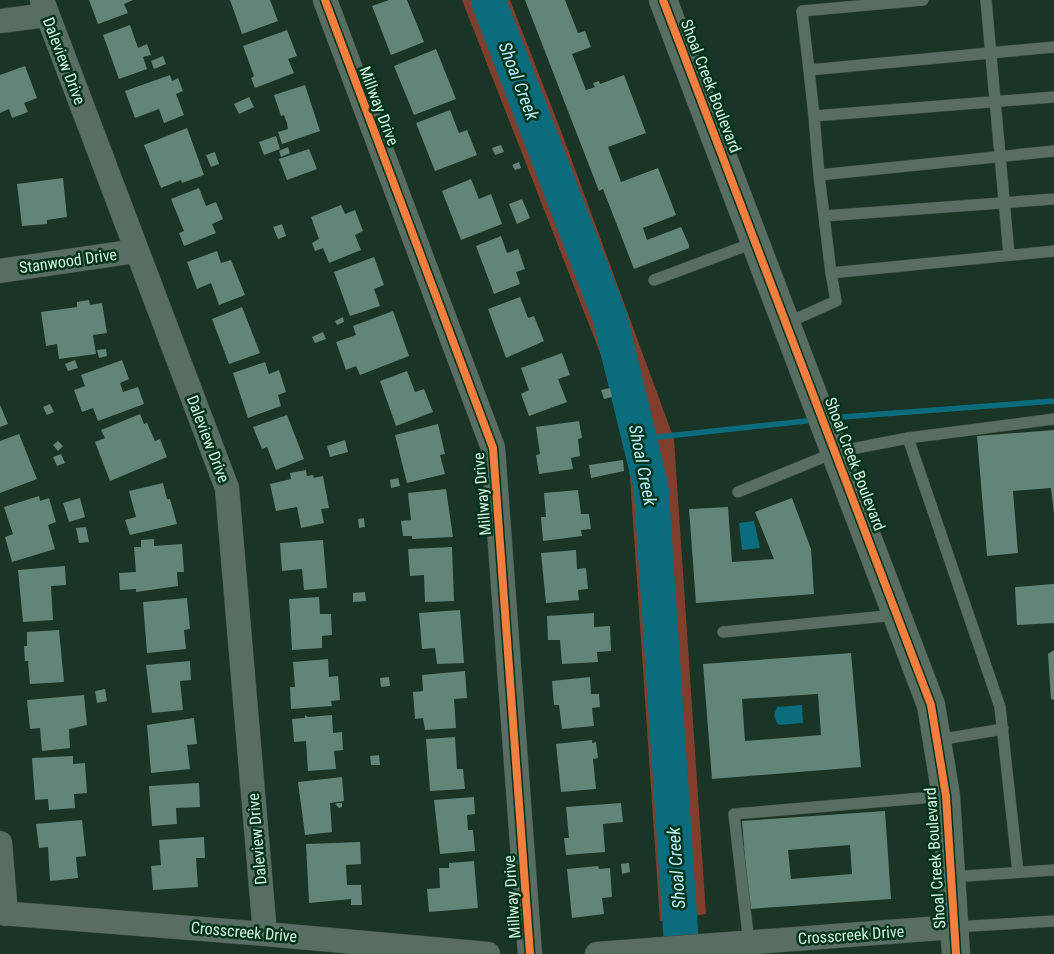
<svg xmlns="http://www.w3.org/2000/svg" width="1054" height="954" viewBox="0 0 1054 954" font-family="'Roboto Condensed',sans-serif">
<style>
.forest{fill:#7f3f2c}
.water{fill:#0a6c7d}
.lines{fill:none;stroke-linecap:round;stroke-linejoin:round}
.stream{stroke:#0a6c7d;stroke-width:5.5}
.river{stroke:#0a6c7d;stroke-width:35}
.building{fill:#638478;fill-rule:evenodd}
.lane-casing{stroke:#3a4e42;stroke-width:12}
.street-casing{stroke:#3a4e42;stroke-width:25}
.secondary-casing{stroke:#3a4e42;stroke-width:29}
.lane{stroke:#596e62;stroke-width:11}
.street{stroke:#596e62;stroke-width:24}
.secondary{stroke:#596e62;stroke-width:28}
.cycleway-casing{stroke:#03341b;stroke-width:11}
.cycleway{stroke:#f27e40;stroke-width:8}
.labels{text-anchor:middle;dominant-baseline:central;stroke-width:5;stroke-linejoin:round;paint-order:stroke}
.street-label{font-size:16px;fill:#d5f3df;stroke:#03341b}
.water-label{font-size:18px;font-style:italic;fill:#b8ecfa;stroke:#03341b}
</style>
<rect width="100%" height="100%" fill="#1a3426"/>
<path class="forest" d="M462,0H510L561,131L674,439L706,914L660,921L629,463L604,363Z"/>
<path class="water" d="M754,521L760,548L742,550L739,523Z
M802,705L803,723L778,725L774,716L777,707Z"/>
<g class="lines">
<path class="stream" d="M829,418L1054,401
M640,439L815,420"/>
<path class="river" d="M488,0L610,318L651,487L682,954"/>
</g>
<path class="building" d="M89,0H133L124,4L128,13L98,24Z
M230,0H270L278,21L242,34Z
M389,0H407L424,42L391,55L372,6Z
M525,0H565L578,33L585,31L591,47L572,54L586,90L595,87L593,83L599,81L600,84L624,75L646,133L608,147L621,182L658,168L676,215L643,228L647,240L681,227L689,245V248L634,269L603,189L599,191Z
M130,25L138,48L147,44L151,55L143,57L147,69L119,79L103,35Z
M287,30L297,56L288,59L294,73L255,88L251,78L254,76L243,46Z
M436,49L456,99L414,115L394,66Z
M163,56L166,64L154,69L151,61Z
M25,66L37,98L24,103L28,112L12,118L9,109L0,113V75Z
M170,75L172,81L178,78L183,91L176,94L184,115L164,123L159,109L135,118L125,91Z
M305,85L320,131L282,144L278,132L288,129L287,123L284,115L281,116L274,95Z
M249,97L254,107L239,114L234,104Z
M450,110L459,133L467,130L477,155L435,171L416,123Z
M187,128L204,175L182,183L181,180L161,188L144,145Z
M276,136L280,149L264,155L259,142Z
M501,145L504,152L495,155L492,148Z
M288,147L290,153L281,157L279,151Z
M309,149L317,169L287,180L279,159Z
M215,152L219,164L211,167L206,155Z
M519,162L521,168L515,170L512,165Z
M63,178L67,217L47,220V224L22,226L17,184Z
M471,179L479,199L491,194L502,224L461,240L442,191Z
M199,188L206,206L216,202L223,219L212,224L216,233L184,246L179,233L184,231L171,199Z
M522,199L530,218L517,224L509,204Z
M341,205L345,214L355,210L363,231L355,235L361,250L329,263L323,248L315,251L312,243L319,239L311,217Z
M282,224L286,236L278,239L273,227Z
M501,236L507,253L518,249L525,269L516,272L520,284L494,294L476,246Z
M217,251L221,263L231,260L245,295L219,305L211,283L197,289L187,262Z
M374,257L384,285L374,289L380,306L350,316L334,272Z
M520,297L528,318L534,316L544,341L506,358L488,309Z
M89,300L90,305L102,303L107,333L93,335L96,354L59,359L57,344L46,346L41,312L77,307V302Z
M242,307L260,353L229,364L212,319Z
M393,311L409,356L360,375L356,366L346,370L336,342L356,335L353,326Z
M343,317L344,322L337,325L335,321Z
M323,332L326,339L315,343L312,337Z
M106,349L107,356L99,358L97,350Z
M562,353L570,375L558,379L567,402L529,416L521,394L529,390L521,368Z
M75,360L78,368L68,371L65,364Z
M122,360L129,379L120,383L123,392L138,387L144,404L98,421L93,408L82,412L74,390L85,386L81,375Z
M265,362L269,374L279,370L286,392L278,395L281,406L248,418L233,373Z
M407,371L415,392L424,389L433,412L396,426L380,381Z
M610,388L612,397L604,399L601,390Z
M50,404L54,412L47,415L43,407Z
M0,405L8,424L0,427Z
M140,414L144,424L147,423L155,441L160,439L167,457L110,481L95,442L105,438L101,430Z
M287,415L304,459L276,470L267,447L262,449L253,427Z
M579,421L582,438L578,439L580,456L571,458L573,469L539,474L536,455L540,454L536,427Z
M438,424L445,454L440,455L445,474L407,483L395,435Z
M1054,430V514L1051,488L1013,491L1018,553L987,556L977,436Z
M19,434L37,479L0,493V441Z
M345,440L348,452L330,457L327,446Z
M58,441L63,446L58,451L53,445Z
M61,454L65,463L57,466L53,457Z
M623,460L624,471L591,478L589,465Z
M306,470L307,476L313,475L314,478L323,476L329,508L321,509L324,523L301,528L297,507L276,511L270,484L291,479L290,473Z
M398,478L400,486L391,488L390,480Z
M163,483L167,499H170L177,524L130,535L125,520L136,517L129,491Z
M446,489L453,537L412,539V536H403L401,521L411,520L408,493Z
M578,490L581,514H589L591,529L581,530L582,536L543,541L541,517H546L544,493Z
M39,496L40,501L49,498L56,522L48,525L55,549L12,562L5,537L13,534L4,507Z
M80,498L85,517L69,522L63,503Z
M792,498L811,549L814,594L696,603L689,509L728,507L732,562L774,559L755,512Z
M364,518L365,527L359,528L358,519Z
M86,527L89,542L79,543L76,528Z
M154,539V546L182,544L184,572H177L178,586L136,592V589L120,590L119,573L136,572L134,547H141V540Z
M323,540L327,588L304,590L302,569L282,571L280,543Z
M452,547L454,601L425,602L424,575L410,576L408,549Z
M576,550L577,569L586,568L588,589L578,590L579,600L546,603L541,553Z
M65,566L66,585L51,586L53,620L23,622L18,570Z
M1054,584V623L1017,625L1015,587Z
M365,592L366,601L353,602V593Z
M319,597L320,614H331L332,635L322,636V648L292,650L289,599Z
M187,598L190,629L184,630L186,649L147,653L143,602Z
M460,610L464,663L437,664L435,648L422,649L419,613Z
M594,613V627L610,626L611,651L597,652L598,662L562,664L560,640H548L547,616Z
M59,630L64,682L30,684L28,661H25L24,646H27V632Z
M1054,650V700L1051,699L1048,654Z
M851,653L861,767L712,779L703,664ZM818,694L821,735L745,741L742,699Z
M328,659L329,677L338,676L340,700L331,701L332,706L291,709L290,687H295L293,662Z
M190,661L191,680L180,681L183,710L152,713L146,665Z
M465,671L467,698L454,699L456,728L425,730L423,718L415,719L413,692L423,691L422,675Z
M389,677L390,686L381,687L380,678Z
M590,677L591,694H599L600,707L592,708L594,726L562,729L559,705H554L552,681Z
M105,689L107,701L97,703L95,691Z
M84,695L87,725L69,729L70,748L42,751L40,728L30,729L27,700Z
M305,715L308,717L332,715L333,733L342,732L343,750L334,751L336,769L308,771L306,741L294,742L292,719L305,718Z
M194,718L197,744L187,745L190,769L151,773L147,725Z
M455,737L457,769H463L465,789L430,791L426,739Z
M592,740V743L596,742L598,758L593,759L596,789L561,792L556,744Z
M379,755L380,765H371L370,756Z
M73,756V764L85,763L87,793L74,794L75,808L49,810L48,799L35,800L32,758Z
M342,777L344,801L330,803L332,832L305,835L298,782Z
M199,783L200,807L176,808L177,824L152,826L149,786Z
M474,797L475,814L467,815L468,830H473L475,851L440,854L434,800Z
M338,803H342V807L339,808L335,804Z
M621,803L623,822L603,824L605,852L566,855L564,838H569L566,807Z
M885,811L891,899L749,909L742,821ZM850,845L852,874L791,879L788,850Z
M82,820L86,856L76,857L78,878L50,881L48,847L39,848L36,824Z
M204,837L205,858H196L198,887L153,890L151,866L161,865L159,840Z
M360,842L361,864L346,865L347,885H361L362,905H351V899L309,903L306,844Z
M474,861L478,908L429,912L427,889L440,888L439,868H449V863Z
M629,863L630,872L622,874L621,864Z
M598,866L599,869L610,868L612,897L602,898L604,914L572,918L567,869Z"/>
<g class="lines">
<g class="lane-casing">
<path id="lane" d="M923,0L802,11L809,70L1054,47
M986,0L1009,255
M809,70L814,116
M1054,97L814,116L819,175L1054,151
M819,175L824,216
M1054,199L824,216L831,273L1054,251
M654,280L756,242
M787,323L836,301L831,273
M908,438L1000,707L1018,872
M738,492L836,452L908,438L1054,419
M723,632L896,615
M938,740L1003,729
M951,877L1054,870
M954,927L1054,921
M749,943L734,814L946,796"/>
</g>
<g class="street-casing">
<path id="street" d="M42,0L227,488L265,934
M325,0L493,448L530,954
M0,21L47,15
M0,271L136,251
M0,843L6,914
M0,913L265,934L488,954
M597,954L954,927"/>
</g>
<g class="secondary-casing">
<path id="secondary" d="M663,0L931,705L946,796L956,954"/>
</g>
<use href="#lane" class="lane"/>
<use href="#street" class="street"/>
<use href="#secondary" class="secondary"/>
<g class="cycleway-casing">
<path id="cycleway" d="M325,0L493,448L530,954
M663,0L931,705L946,796L956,954"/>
</g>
<use href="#cycleway" class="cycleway"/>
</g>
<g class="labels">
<g class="street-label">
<text transform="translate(64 61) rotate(69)">Daleview Drive</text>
<text transform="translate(711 86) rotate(69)">Shoal Creek Boulevard</text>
<text transform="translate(379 106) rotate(69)">Millway Drive</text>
<text transform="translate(68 261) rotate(-8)">Stanwood Drive</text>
<text transform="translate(208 439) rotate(69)">Daleview Drive</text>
<text transform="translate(855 464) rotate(69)">Shoal Creek Boulevard</text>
<text transform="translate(482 494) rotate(-95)">Millway Drive</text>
<text transform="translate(257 839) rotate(-95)">Daleview Drive</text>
<text transform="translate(935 858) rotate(-94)">Shoal Creek Boulevard</text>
<text transform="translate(512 897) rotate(-94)">Millway Drive</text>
<text transform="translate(244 932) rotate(5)">Crosscreek Drive</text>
<text transform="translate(851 935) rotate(-4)">Crosscreek Drive</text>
</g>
<g class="water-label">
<text transform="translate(519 81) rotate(69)">Shoal Creek</text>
<text transform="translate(643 465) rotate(79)">Shoal Creek</text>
<text transform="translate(676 868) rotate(-94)">Shoal Creek</text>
</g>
</g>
</svg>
